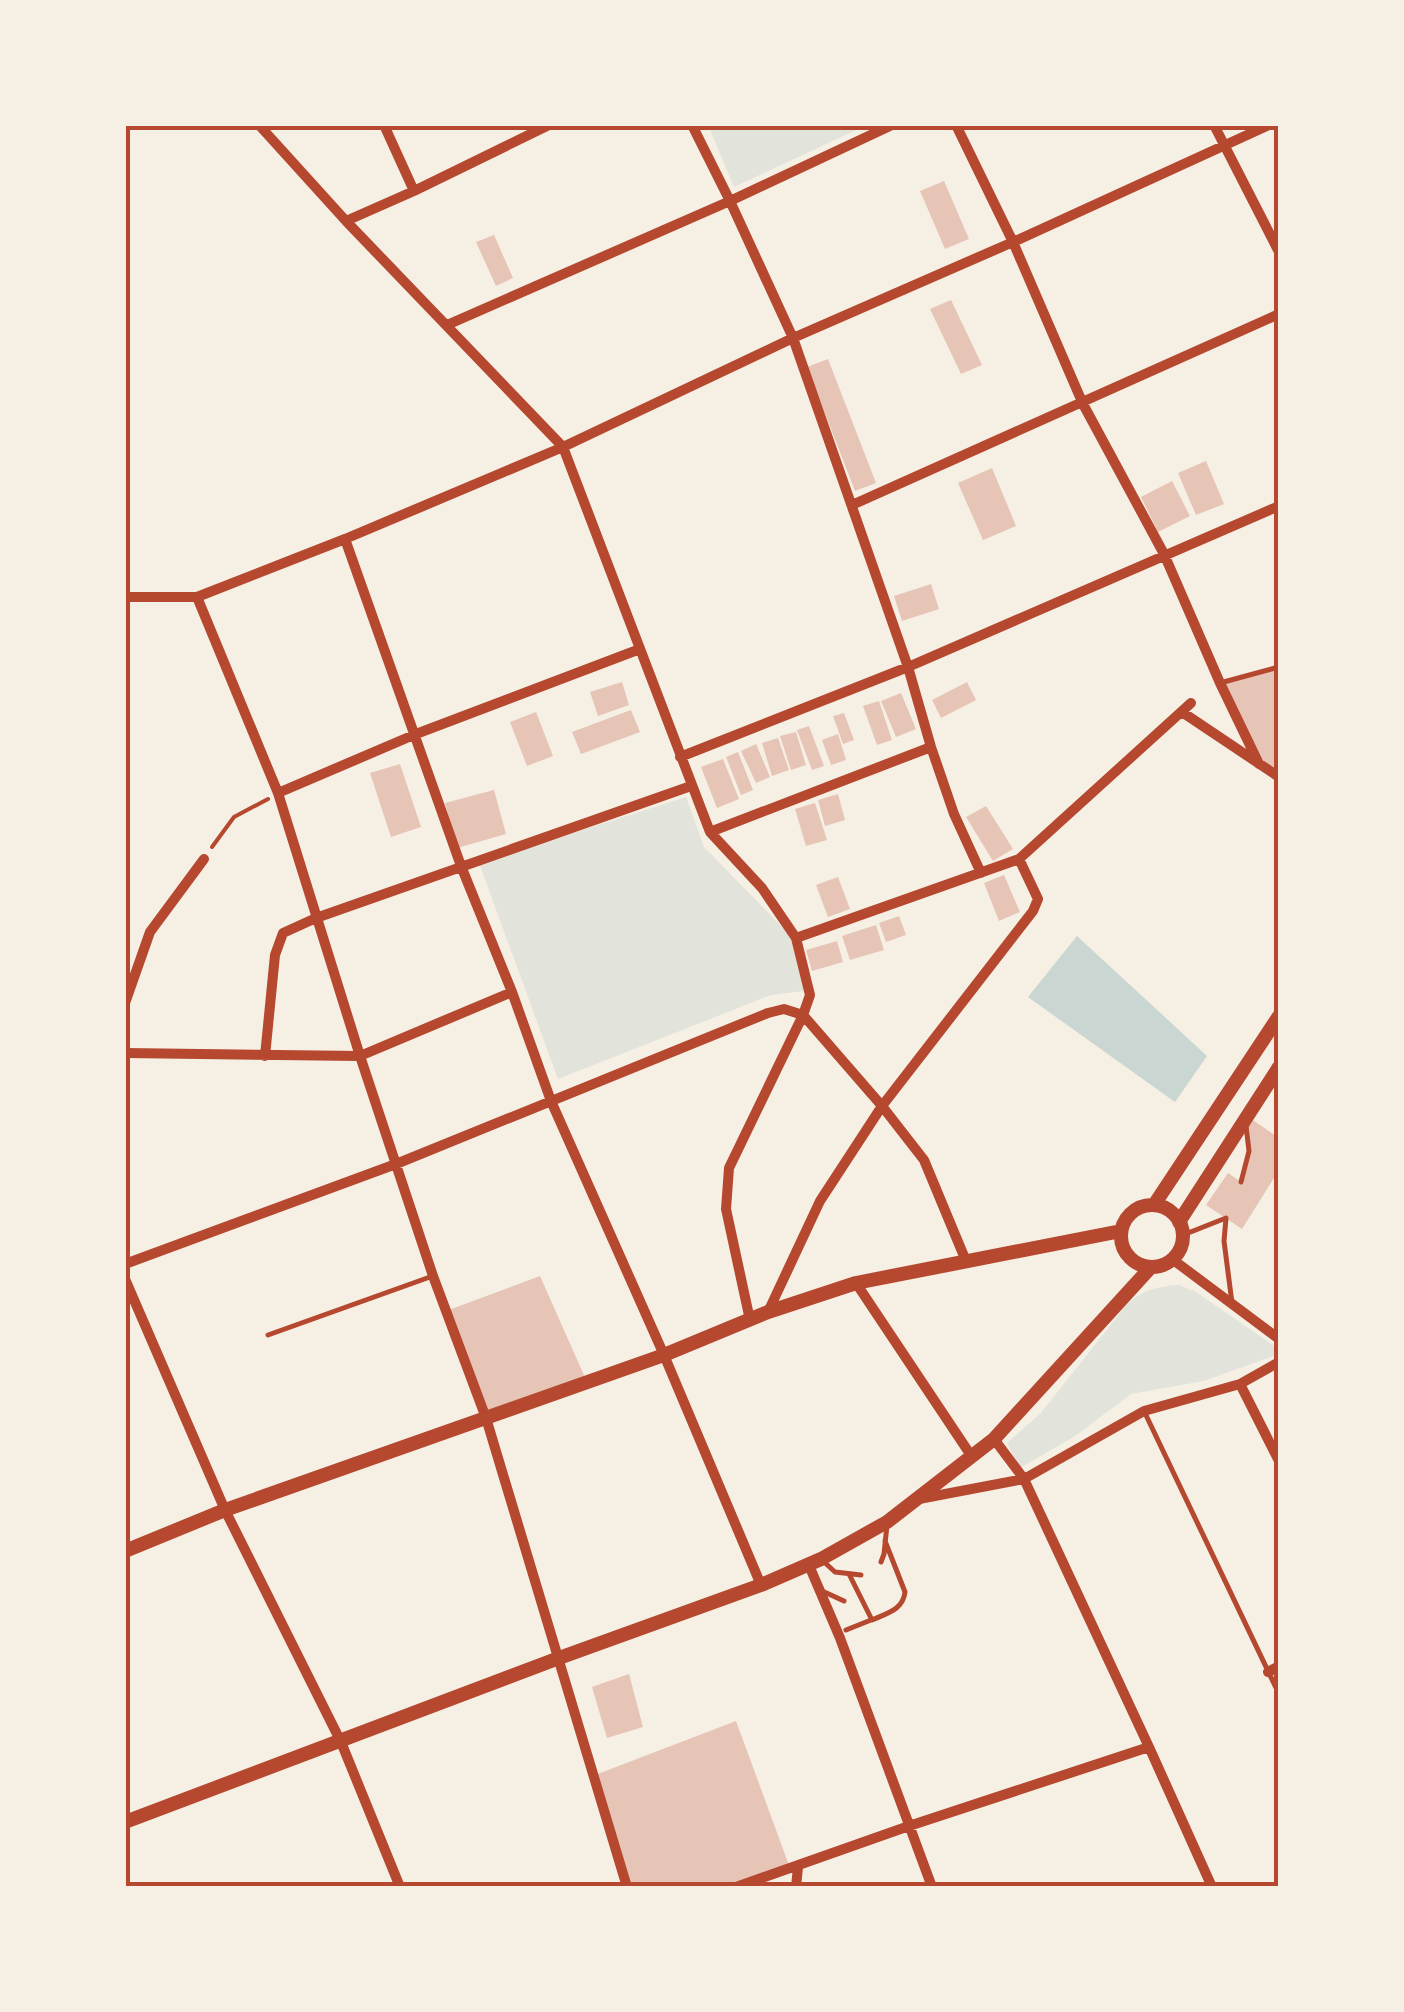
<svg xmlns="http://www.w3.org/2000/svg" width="1404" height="2012" viewBox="0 0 1404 2012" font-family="'Source Sans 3',sans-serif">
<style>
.green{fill:#e2e4dc}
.water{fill:#c9d6d2}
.building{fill:#e6c5b7}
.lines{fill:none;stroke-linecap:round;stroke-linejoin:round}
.path{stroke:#b5482f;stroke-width:4}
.service{stroke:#b5482f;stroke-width:5}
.minor{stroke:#b5482f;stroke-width:10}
.secondary{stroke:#b5482f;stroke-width:14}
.neatline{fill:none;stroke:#b5482f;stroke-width:4}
</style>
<rect width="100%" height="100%" fill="#f6efe4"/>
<path class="green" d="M708,125H867L734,187Z
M686,797L704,847L793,938L804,991L771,995L558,1079L479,863Z
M1179,1285L1196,1292L1279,1349V1354L1204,1381L1131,1394L1075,1436L1020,1468L1007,1443L1040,1414L1128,1303C1144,1290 1158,1286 1179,1285Z"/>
<path class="water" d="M1077,936L1207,1056L1175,1102L1028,997Z"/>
<path class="building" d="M944,181L969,239L945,249L920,191Z
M494,235L513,278L496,286L476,242Z
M951,300L982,365L961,374L930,309Z
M828,359L876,483L855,491L807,367Z
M1206,461L1224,504L1196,515L1178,473Z
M992,468L1016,526L983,540L958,483Z
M1172,481L1190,516L1158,532L1141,497Z
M931,584L939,609L902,621L894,596Z
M1279,667V777L1259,764L1220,683Z
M622,682L629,705L598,716L590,692Z
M967,682L976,700L941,718L932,700Z
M901,693L916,729L896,737L881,701Z
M879,701L892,740L877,745L863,706Z
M631,710L640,732L581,754L572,732Z
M536,712L553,756L527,766L510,722Z
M844,713L854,740L843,744L833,716Z
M809,726L824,766L812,770L797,730Z
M796,732L806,765L791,770L780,736Z
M838,734L846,760L831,765L822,740Z
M778,738L789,770L772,776L762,743Z
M756,744L770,777L756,783L741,751Z
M738,752L753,790L741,795L726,757Z
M723,759L739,799L717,808L701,767Z
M400,764L421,827L391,837L370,773Z
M494,790L506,834L457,848L445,803Z
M838,794L845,820L825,826L818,800Z
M815,803L827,840L806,846L795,809Z
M986,806L1013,849L993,861L966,817Z
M1004,875L1020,912L999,921L984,883Z
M838,877L850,909L828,917L816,885Z
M899,916L906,935L886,942L879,923Z
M876,925L884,950L850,960L842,936Z
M837,941L843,962L812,971L806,950Z
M1247,1116L1279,1138V1170L1242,1229L1206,1205L1228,1173L1241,1182L1249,1151Z
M540,1276L587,1382L486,1418L446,1311Z
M629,1674L643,1727L607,1738L592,1687Z
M736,1721L790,1868L730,1887H629L595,1775Z"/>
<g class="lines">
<path class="path" d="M212,847L234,817L268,799"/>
<path class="service" d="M1220,683L1279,667
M1241,1182L1249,1151L1246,1126
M1183,1235L1226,1218L1224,1241L1232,1303
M268,1335L430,1277
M1144,1411L1279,1694
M823,1561L835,1572L861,1575
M881,1562L884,1554L887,1525
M849,1574L872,1620C887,1613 903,1610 905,1592L885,1541
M820,1590L844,1601
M846,1630L871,1620"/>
<path class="minor" d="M259,125L346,221L563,447L710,832L762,888L796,938L810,995L803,1015L729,1168L726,1209L750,1320
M384,125L414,191
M692,125L730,201L793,338L908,667L931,747L954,814L981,873
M956,125L1013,242L1083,404L1164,554L1220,683L1259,764
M1214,125L1279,252
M346,221L414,191L549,125
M447,325L730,201L892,125
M852,505L1279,314
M345,539L461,866L512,992L551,1101L664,1355L761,1585
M125,597H197L345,539L563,447L793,338L1013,242L1269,125
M197,597L278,793L360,1056L433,1276L486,1418L627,1887
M1182,712L1279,777
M680,757L908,667L1279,506
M278,793L416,734L640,649
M710,832L931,747
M796,938L1019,859L1191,703
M125,1003L150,932L204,859
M803,1015L882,1106L924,1160L966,1261
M125,1053L360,1056L512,992
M265,1056L275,955L283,933L316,918L691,786
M1172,1259L1279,1339
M125,1264L396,1164L768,1013L784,1009L803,1015
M125,1279L225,1510L341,1742L400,1887
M856,1283L972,1457
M768,1312L820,1201L882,1106L1033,911L1038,899L1019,859
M1240,1384L1279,1461
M994,1439L1024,1479L1149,1747L1212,1887
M919,1499L1024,1479L1144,1411L1240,1384L1279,1362
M808,1563L840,1638L932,1887
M1268,1672L1279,1666
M736,1887L909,1826L1149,1747
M796,1887L798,1867"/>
<path class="secondary" d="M1154,1205L1279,1016
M1121 1236a31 31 0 1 1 62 0a31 31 0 1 1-62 0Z
M1179,1222L1279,1067
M125,1551L225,1510L664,1355L768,1312L856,1283L1121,1231
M125,1822L559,1658L761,1585L821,1559L887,1522L994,1439L1151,1267"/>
</g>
<rect width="1404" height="2012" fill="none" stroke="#f6efe4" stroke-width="255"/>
<rect x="128" y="128" width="1148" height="1756" class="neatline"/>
</svg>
